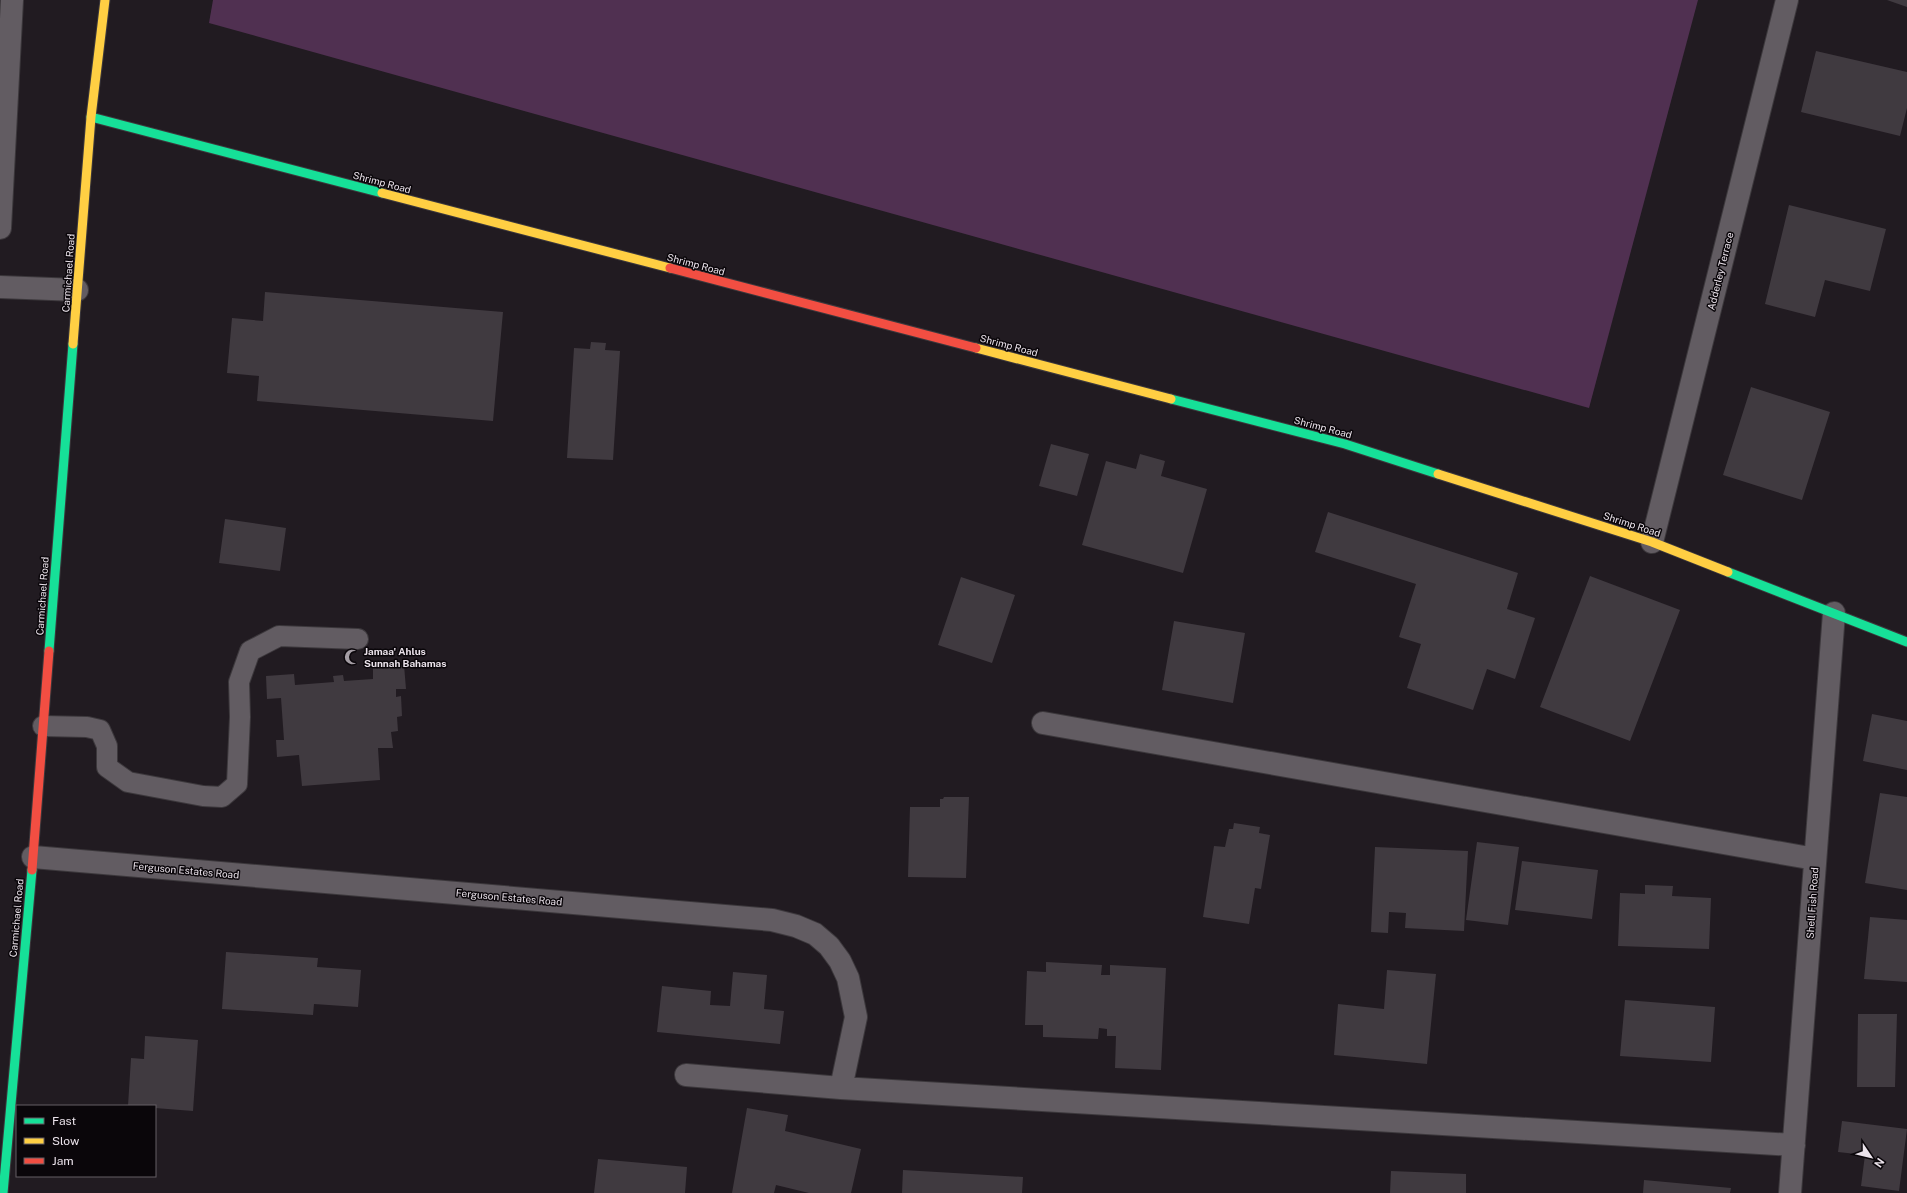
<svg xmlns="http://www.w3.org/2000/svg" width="1907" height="1193" viewBox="0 0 1907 1193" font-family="'Public Sans',sans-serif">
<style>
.green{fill:#503051}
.building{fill:#403a40}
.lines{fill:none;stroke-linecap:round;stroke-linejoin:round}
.lane-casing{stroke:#3c383c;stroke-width:22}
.street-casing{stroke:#3c383c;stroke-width:24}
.fast-casing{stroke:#3c383c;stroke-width:11}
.slow-casing{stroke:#3c383c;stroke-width:11}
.jam-casing{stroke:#3c383c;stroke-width:11}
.lane{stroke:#625c62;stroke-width:20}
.street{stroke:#625c62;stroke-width:22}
.fast{stroke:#16e098;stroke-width:9}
.slow{stroke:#ffcf43;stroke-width:9}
.jam{stroke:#f24e42;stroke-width:9}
.labels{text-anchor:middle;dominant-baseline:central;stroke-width:3;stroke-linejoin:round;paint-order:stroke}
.street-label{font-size:10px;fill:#ebe3eb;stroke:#0a060a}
.poi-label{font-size:10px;font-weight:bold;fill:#ebe3eb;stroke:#0a060a;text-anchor:start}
</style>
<rect width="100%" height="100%" fill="#211b21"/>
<path class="green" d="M213,0H1698L1589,408L209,23Z"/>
<path class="building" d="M1887,0H1907V7Z
M1816,51L1907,72V108L1900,136L1801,112Z
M1789,205L1886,229L1870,291L1825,280L1815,317L1765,304Z
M265,292L503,312L493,421L257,401L259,376L227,373L232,318L263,321Z
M591,342L606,343L605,350L620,351L613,460L567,458L574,348L590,349Z
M1751,387L1830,412L1802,500L1723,475Z
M1051,444L1089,454L1077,496L1039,486Z
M1140,454L1165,461L1161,476L1207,489L1183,573L1082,545L1106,461L1136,469Z
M1328,512L1518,573L1507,609L1535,618L1515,679L1487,669L1473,710L1407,688L1421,644L1399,637L1416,584L1315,552Z
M225,519L286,528L280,571L219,563Z
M1590,576L1680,610L1630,741L1540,707Z
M961,577L1015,595L992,663L938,645Z
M1174,621L1245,633L1233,703L1162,690Z
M404,665L406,689H396V697L401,696L402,716L397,717L398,731L391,732L393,748H378L380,780L302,786L299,755L277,757L276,740H284L281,698L267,699L266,676L294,674L295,685L334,682L333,676L343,675L344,681L373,679V668Z
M1872,714L1907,721V770L1863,761Z
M1880,793L1907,797V890L1865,883Z
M944,797H969L966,878L908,877L910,807H940V799H943Z
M1234,823L1260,827L1259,833L1270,835L1261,889L1255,888L1249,924L1203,917L1214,846L1225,847L1229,829H1233Z
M1477,842L1519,847L1508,925L1466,920Z
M1375,847L1468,851L1464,931L1405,928L1406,913L1389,912L1388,933L1371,932Z
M1522,861L1598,870L1592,919L1515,910Z
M1645,885L1673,886L1672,896L1711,898L1709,949L1618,946L1620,893L1645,894Z
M1870,917L1907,920V982L1864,979Z
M226,952L318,958L317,967L361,970L358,1007L314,1004L313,1015L222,1009Z
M1046,962L1102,965L1101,975H1110V965L1166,968L1161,1070L1115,1068L1116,1036H1107V1029L1099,1028L1098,1039L1043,1037V1025H1025L1027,971L1046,972Z
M1387,970L1436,974L1427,1064L1334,1055L1338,1004L1384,1009Z
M733,972L767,975L764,1009L784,1011L780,1044L657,1032L662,986L711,991L710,1005L730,1006Z
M1625,1000L1715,1007L1711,1062L1620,1056Z
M1858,1014H1897L1895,1087H1857Z
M145,1036L198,1040L193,1111L155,1108V1106H128L131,1058L144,1059Z
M747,1108L788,1115L785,1131L861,1149L851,1193H809L776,1185L774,1193H732Z
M1842,1121L1907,1129L1899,1191L1861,1186L1865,1155L1838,1152Z
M598,1159L687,1167L685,1193H594Z
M903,1170L1023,1177L1022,1193H902Z
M1391,1171L1466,1174V1193H1390Z
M1644,1180L1731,1188L1730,1193H1643Z"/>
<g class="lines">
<g class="lane-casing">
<path id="lane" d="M43,726L87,727L100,730L107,746V767L128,782L203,796L222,797L237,784L240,717L239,682L250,651L279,636L358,639"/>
</g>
<g class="street-casing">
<path id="street" d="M0,228L12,0
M0,287L77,290
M1652,542L1787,0
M1043,723L1815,859
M33,857L772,920L796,926L815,934L829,946L840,961L848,978L856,1017L841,1088
M686,1075L841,1088L1794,1145
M1790,1193L1834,613"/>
</g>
<g class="fast-casing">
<path id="fast" d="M91,117L382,193
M1171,399L1345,444L1438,474
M1728,572L1907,642
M49,651L73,344
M3,1193L32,870"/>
</g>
<g class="slow-casing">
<path id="slow" d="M382,193L670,268
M73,344L91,117L105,0
M976,348L1171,399
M1438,474L1652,542L1728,572"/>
</g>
<g class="jam-casing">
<path id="jam" d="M670,268L976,348
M32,870L49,651"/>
</g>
<use href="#lane" class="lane"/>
<use href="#street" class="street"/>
<use href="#fast" class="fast"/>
<use href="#slow" class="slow"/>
<use href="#jam" class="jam"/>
</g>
<defs>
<g id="mosque-bare" transform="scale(1.2)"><path d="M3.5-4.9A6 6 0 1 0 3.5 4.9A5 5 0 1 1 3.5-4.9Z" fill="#a49da4" stroke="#0a060a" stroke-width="2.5" paint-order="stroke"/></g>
</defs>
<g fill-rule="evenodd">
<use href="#mosque-bare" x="352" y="657"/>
</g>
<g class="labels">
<g class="street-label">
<text transform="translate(382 182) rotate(15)">Shrimp Road</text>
<text transform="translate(696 264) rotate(15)">Shrimp Road</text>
<text transform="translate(1720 271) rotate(-76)">Adderley Terrace</text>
<text transform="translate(68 273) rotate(-86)">Carmichael Road</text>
<text transform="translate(1009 345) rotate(15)">Shrimp Road</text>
<text transform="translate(1323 427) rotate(15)">Shrimp Road</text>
<text transform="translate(1632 524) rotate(18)">Shrimp Road</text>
<text transform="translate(42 596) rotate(-86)">Carmichael Road</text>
<text transform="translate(186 870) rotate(5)">Ferguson Estates Road</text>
<text transform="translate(509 897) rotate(5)">Ferguson Estates Road</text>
<text transform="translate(1812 903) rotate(-86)">Shell Fish Road</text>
<text transform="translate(16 918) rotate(-85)">Carmichael Road</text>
</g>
<g class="poi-label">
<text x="364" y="651">Jamaa' Ahlus<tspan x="364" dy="12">Sunnah Bahamas</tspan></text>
</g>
</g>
<rect x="16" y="1105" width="140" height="72" fill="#0a060a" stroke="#645e64"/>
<rect x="24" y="1118" width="20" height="6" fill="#16e098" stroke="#645e64"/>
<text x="52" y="1125" font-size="12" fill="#ebe3eb">Fast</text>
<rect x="24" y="1138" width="20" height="6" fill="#ffcf43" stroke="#645e64"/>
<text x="52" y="1145" font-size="12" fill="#ebe3eb">Slow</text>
<rect x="24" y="1158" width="20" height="6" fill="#f24e42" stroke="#645e64"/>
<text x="52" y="1165" font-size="12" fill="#ebe3eb">Jam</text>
<g transform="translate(1871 1157) rotate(125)" stroke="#0a060a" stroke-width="3" paint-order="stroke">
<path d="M0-3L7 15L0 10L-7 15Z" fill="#ebe3eb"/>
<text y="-6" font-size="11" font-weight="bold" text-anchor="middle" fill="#ebe3eb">N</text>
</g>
</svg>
